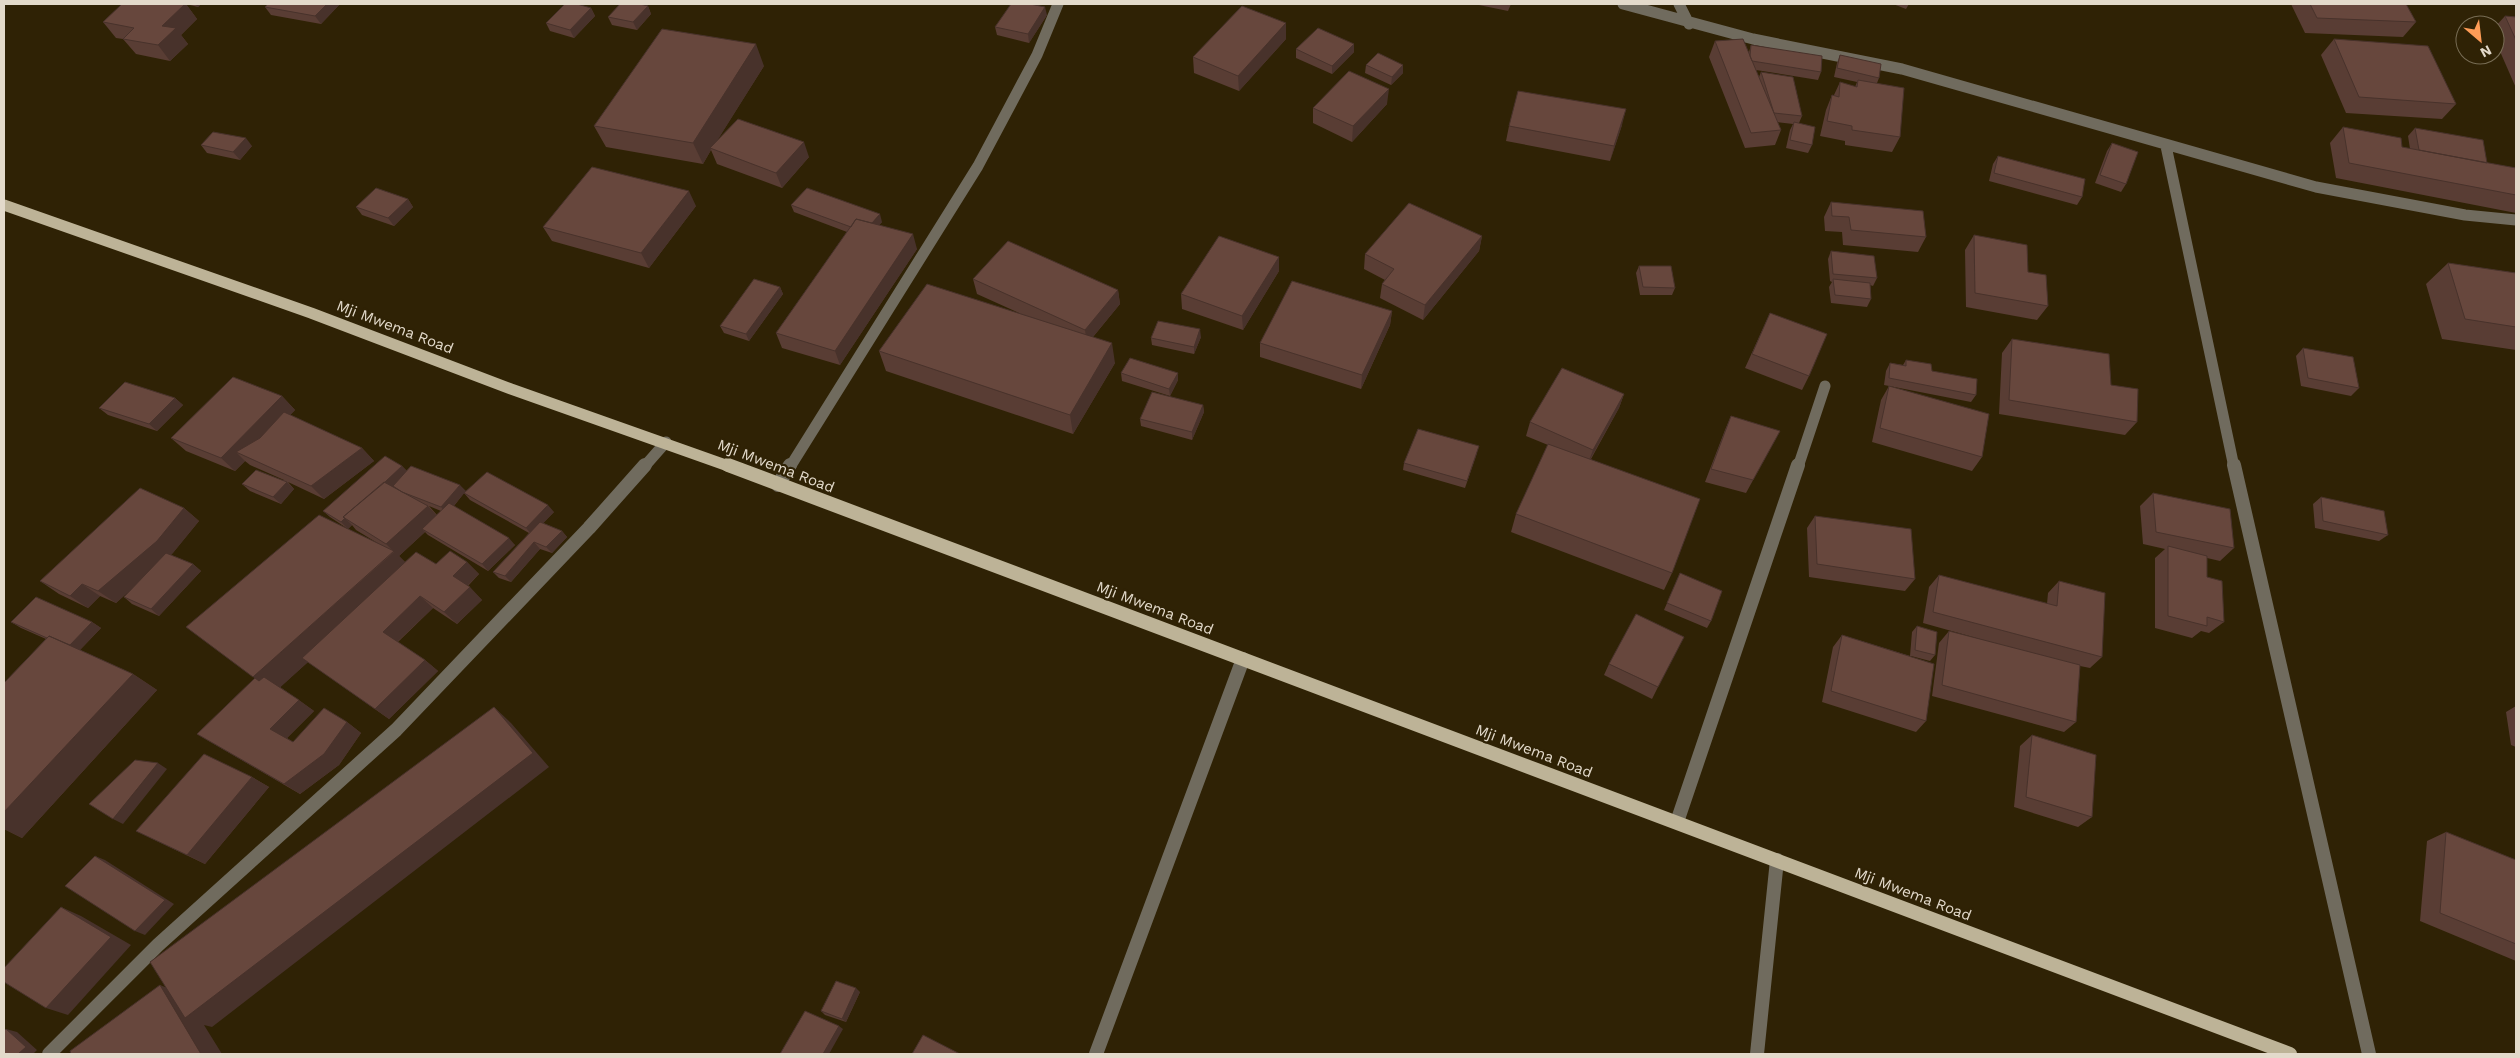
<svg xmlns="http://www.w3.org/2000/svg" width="2520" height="1058" viewBox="0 0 2520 1058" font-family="'Work Sans',sans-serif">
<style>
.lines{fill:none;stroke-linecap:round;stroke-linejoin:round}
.minor-far1{stroke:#706b5e;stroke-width:11}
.minor{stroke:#706b5e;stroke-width:14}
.major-far1{stroke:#bdb397;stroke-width:11}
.major{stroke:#bdb397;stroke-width:14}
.wall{fill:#593d34;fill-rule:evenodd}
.shaded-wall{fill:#48322b}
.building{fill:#67473d;stroke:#48322b}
.labels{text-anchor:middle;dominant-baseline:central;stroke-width:4.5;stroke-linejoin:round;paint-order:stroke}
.street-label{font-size:15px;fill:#e3dacb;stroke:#2f2205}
</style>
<rect width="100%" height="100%" fill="#2f2205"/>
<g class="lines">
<path class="minor-far1" d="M1623,4L1753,39L1902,69L2316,187L2465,215L2516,220
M1679,4L1689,24
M2166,146L2234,467
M644,467L666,442
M790,467L978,166L1037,55L1058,4
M1798,467L1825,386"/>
<path class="minor" d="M2234,465L2369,1054
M778,485L790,465
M1677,822L1798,465
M49,1054L158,945L396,730L589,528L645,465
M1096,1054L1243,659
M1757,1054L1777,860"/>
<path class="major-far1" d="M4,205L311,313L511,389L731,467"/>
<path class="major" d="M728,465L2290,1054"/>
</g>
<path class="wall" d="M122,4H201L198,7L186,4L197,19L181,35L188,44L170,61L136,54L123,39L116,38L103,22Z
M268,4H340L321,24L271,15L265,7Z
M1474,4H1511L1508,11Z
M1893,4H1909L1906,9Z
M2291,4H2406L2416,22L2403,37L2305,33Z
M648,6L651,14L637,30L612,25L608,17Z
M591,8L595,16L574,38L550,31L546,23Z
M1047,15L1029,43L997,35L995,27Z
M2505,16L2516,17V88L2495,40V27Z
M1286,39L1239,91L1194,73L1193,57Z
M2334,39L2456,104L2442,119L2346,113L2321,55Z
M1715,41L1749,52L1751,45L1821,72L1818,80L1756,70L1759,77L1761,72L1802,116L1799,123L1812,145L1808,153L1786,148L1790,130L1793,124L1777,122L1781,130L1775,145L1745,148L1709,57Z
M1354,44V52L1332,74L1296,58V49Z
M1840,55L1879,78L1877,83L1900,137L1892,152L1845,145V141L1820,136L1826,110L1832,95H1834L1840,82L1855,87L1857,82L1834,77L1837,63Z
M1366,65L1403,73L1391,85L1365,73Z
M764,66L716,142L809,157L782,188L717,164L711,150L703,164L606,147L594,126Z
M1387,104L1352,142L1313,123V108Z
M1622,125L1610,161L1506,141L1509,126Z
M2343,127L2402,147L2410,149L2408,136L2415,128L2487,163L2516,168V213L2336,178L2330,143Z
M2112,143L2126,184L2121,192L2095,183L2107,151Z
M201,145L252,146L240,160L207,153Z
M1998,156L2082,197L2077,205L1989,181L1993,164Z
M408,199L413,207L394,226L362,215L356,207Z
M1831,202L1926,237L1918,252L1843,245L1842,232L1825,231L1824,217Z
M791,205L882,222L879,225L917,249L840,365L782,348L776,333L847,232L794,212Z
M696,206L649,268L552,241L543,227Z
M1974,235L2028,272L2048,306L2037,320L1966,307L1965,250Z
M1482,236L1479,251L1423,320L1380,298L1382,284L1385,280L1364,269L1365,254Z
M1831,251L1877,278L1873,286L1870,285L1871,299L1867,307L1831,303L1829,287L1832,282L1830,281L1828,259Z
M1279,257V271L1243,330L1182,309L1181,294Z
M2448,263L2516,273V350L2442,339L2426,284Z
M1639,266L1675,288L1672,295H1640L1636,273Z
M973,279L1118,290L1120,304L1093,337L1115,363L1073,434L886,371L879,351L1019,313L977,294Z
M780,287L783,294L749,341L724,333L720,326Z
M1392,311L1390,325L1361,389L1260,357V343Z
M1770,313L1809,376L1802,390L1745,368Z
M1201,337L1194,354L1152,345L1151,338Z
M2012,339L2111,385L2137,422L2125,435L1999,414L2002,353Z
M2303,348L2359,388L2351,396L2301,386L2296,356Z
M1906,360L1976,395L1971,402L1884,385L1886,371L1890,363L1903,365Z
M1121,373L1178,380L1170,396L1122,381Z
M1889,386L1982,457L1972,471L1872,442L1881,400Z
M1624,394L1619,408L1591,459L1672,573L1664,590L1511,532L1516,514L1548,445L1526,436L1530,422Z
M282,396L295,410L290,415L362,448L374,461L324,499L288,482L294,489L281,504L250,491L242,484L284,480L250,465L245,461L235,471L186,451L171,438Z
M175,398L183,405L157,431L108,415L99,408Z
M1203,405L1204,412L1192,440L1141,426L1140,419Z
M1731,416L1780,431L1746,493L1705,482L1725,430Z
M1477,453L1465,488L1403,470L1404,463Z
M402,466L407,471L466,491L554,512L543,523L562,531L567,537L552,553L540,549L511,582L499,578L493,572L529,533L470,500L464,493L454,506L515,545L488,571L428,535L425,532L399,556L405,562L436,564L467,562L479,574L468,586L482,600L457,624L433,608L398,642L425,660L438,671L389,719L308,662L280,687L314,711L287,738L293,742L347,722L361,733L339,765L300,794L214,744L197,734L255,678L348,529L330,517L323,511ZM429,506L441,511L437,515ZM352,525L356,530L379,544L348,529Z
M2153,493L2234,548L2220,561L2207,558V577L2224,622L2209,633L2201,631L2192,638L2155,628V558L2165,549L2143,544L2140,506Z
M2321,497L2388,535L2379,541L2315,528L2313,504Z
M184,508L199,521L171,555L193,564L201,571L159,616L132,604L124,597L129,591L116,603L100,596L88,608L59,594L40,581Z
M1815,516L1915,579L1905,591L1809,577L1807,528Z
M1680,573L1711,621L1707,628L1664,610Z
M1939,575L2047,604L2048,593L2059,581L2102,657L2090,668L2080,666L2076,722L2064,732L1932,696L1939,643L1949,631L2012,648L1923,623L1929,587Z
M11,622H92L101,628L80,650L133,674L157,690L22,838L4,829V683L46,639L21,628Z
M1917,626L1935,655L1930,661L1911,656L1926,721L1916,732L1822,702L1833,647L1842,635L1910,656L1912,632Z
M1609,664L1658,687L1652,699L1604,675Z
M2516,706V747L2511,745L2506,712Z
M2032,735L2092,817L2078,827L2014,807L2020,746Z
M252,777L269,787L205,864L136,831Z
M2446,832L2516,860V961L2420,921L2427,841Z
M860,992L846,1022L825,1015L821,1011Z"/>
<path class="shaded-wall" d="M185,4H186L197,19L181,35L188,44L170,61L158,45L162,26Z
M195,4H201L198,7Z
M327,4H340L321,24L315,16Z
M648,6L651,14L637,30L633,22Z
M1045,7L1047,15L1029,43L1028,34Z
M591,8L595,16L574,38L570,30Z
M1286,23V39L1239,91L1238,76Z
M756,44L764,66L712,149L710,148L711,150L703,164L693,143Z
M1354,44V52L1332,74V66Z
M1403,65V73L1391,85L1392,77Z
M1389,89L1387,104L1352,142L1353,126Z
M1626,109L1622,125L1610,161L1614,146Z
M246,138L252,146L240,160L233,152Z
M804,142L809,157L782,188L776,173Z
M689,191L696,206L649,268L641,253Z
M408,199L413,207L394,226L388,218Z
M880,214L882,222L870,236L868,228Z
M913,234L917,249L840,365L835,351Z
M1482,236L1479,251L1423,320L1425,305Z
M1279,257V271L1243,330L1242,316Z
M780,287L783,294L749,341L746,334Z
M1118,290L1120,304L1087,344L1085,330Z
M1392,311L1390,325L1361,389L1362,375Z
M1200,329L1201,337L1194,354V347Z
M1112,343L1115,363L1073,434L1070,415Z
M1178,373V380L1170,396L1169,389Z
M1624,394L1619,408L1588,463L1593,450Z
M282,396L295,410L249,457L236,452L245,461L235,471L221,458Z
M175,398L183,405L157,431L149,424Z
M1203,405L1204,412L1192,440V432Z
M362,448L374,461L324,499L311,486Z
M402,466L409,473L354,523L345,518Z
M287,482L294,489L281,504L273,497Z
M460,485L466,491L447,514L441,507Z
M548,505L554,512L532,535L526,528Z
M428,506L440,519L422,529L425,532L399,556L412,569L302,658L308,662L274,693L253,677L394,552L386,544Z
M184,508L199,521L173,553L116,603L98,591Z
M345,518L352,525L348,529L341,522Z
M562,531L567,537L552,553L546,547Z
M509,538L515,545L488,571L482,564Z
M534,542L540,549L511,582L505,576Z
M467,562L479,574L465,588L453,576Z
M193,564L201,571L159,616L151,609Z
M82,584L100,596L88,608L70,596Z
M470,587L482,600L457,624L444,612Z
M420,596L433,608L396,643L383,632Z
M92,622L101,628L77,653L68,647Z
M425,660L438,671L389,719L375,709Z
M133,674L157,690L22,838L4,829V812Z
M299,700L314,711L286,739L270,729Z
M494,707L511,723L549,767L212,1027L204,1025L222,1054H201L160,985L187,996Z
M347,722L361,733L339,765L300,794L284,784Z
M158,763L167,769L123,824L113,819Z
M252,777L269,787L205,864L187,855Z
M95,856L105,860L174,904L145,935L135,931Z
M61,907L81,916L131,945L68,1015L46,1008Z
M856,988L860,992L846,1022L842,1019Z
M839,1026L843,1029L829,1054H823Z
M6,1029L17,1032L37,1050L33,1054H18Z"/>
<path class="building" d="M122,4H185L162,26L176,28L158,45L123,39L134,28L103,22Z
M268,4H327L315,16L265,7Z
M565,4H577L591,8L570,30L546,23Z
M620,4H640L648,6L633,22L608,17Z
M1011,4H1030L1045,7L1028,34L995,27Z
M2310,4H2406L2416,22L2317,18Z
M1242,6L1286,23L1238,76L1193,57Z
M2505,16L2516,17V40Z
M1318,28L1354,44L1332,66L1296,49Z
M662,29L756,44L693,143L594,126Z
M1743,39L1781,130L1751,133L1715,41Z
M2334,39L2428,46L2456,104L2359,97Z
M1751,45L1822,56L1821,72L1752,61L1750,56Z
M1378,53L1403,65L1392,77L1366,65Z
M1840,55L1881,64L1879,78L1837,68Z
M1349,71L1389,89L1353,126L1313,108Z
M1761,72L1793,77L1802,116L1774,113Z
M1858,80L1904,88L1900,137L1852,130V126L1827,121L1832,95L1839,97L1840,82L1857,87Z
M1518,91L1626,109L1614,146L1509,126Z
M738,119L804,142L776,173L710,148Z
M1794,122L1815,127L1812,145L1790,140Z
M2343,127L2401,138L2402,147L2516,168V195L2349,163Z
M2415,128L2483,140L2487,163L2419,150Z
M213,132L246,138L233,152L201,145Z
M2112,143L2138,152L2126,184L2100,175Z
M1998,156L2085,179L2082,197L1994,173Z
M592,167L689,191L641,253L543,227Z
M376,188L408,199L388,218L356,207Z
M807,188L880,214L872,223L856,219L851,227L791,205Z
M1831,202L1923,211L1926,237L1851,230L1849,217L1832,216Z
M1409,203L1482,236L1425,305L1382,284L1394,269L1365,254Z
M856,219L913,234L835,351L776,333Z
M1974,235L2027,245L2028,272L2046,275L2048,306L1975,293Z
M1219,236L1279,257L1242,316L1181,294Z
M1008,241L1118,290L1085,330L973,279Z
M1831,251L1874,256L1877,278L1833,274Z
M2448,263L2516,273V327L2465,319Z
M1639,266H1671L1675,288L1643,287Z
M754,279L780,287L746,334L720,326Z
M1833,279L1870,283L1871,299L1835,295Z
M1292,281L1392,311L1362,375L1260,343Z
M927,284L1112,343L1070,415L879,351Z
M1770,313L1827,334L1809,376L1752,354Z
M1158,321L1200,329L1194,347L1151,338Z
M2012,339L2109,354L2111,385L2138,389L2137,422L2009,400Z
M2303,348L2353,357L2359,388L2308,378Z
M1130,358L1178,373L1169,389L1121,373Z
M1906,360L1931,364L1932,371L1977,379L1976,395L1889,378L1890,363L1906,366Z
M1562,368L1624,394L1593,450L1530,422Z
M233,377L282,396L221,458L171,438Z
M125,382L175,398L149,424L99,408Z
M1889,386L1989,414L1982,457L1880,428Z
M1152,392L1203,405L1192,432L1140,419Z
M284,412L362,448L311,486L236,452L260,438Z
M1731,416L1780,431L1753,480L1711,469Z
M1418,429L1479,446L1467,481L1404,463Z
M1548,444L1700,499L1672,573L1516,514Z
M385,456L402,466L385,482L343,517L345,518L341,522L323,511Z
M411,466L460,485L441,507L402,492L393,486Z
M256,470L287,482L273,497L242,484Z
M487,472L548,505L526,528L464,493Z
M384,482L428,506L386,544L343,517Z
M140,488L184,508L157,541L98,591L82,584L70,596L40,581Z
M2153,493L2230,509L2234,548L2156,532Z
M2321,497L2384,511L2388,535L2323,521Z
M449,503L509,538L482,564L422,529Z
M319,515L394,551L253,677L186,627Z
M1815,516L1911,529L1915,579L1817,564Z
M540,522L562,531L546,547L534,542L505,576L493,572Z
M2168,546L2207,556V577L2222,581L2224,622L2207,617V626L2168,616Z
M450,551L467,562L453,576L470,587L444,612L420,596L383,632L425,660L375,709L302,658L416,552L436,564Z
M166,553L193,564L151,609L124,597Z
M1680,573L1722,591L1711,621L1667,603Z
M1939,575L2057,606L2059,581L2105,593L2102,657L1933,612Z
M36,597L92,622L70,645L49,636L47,638L11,622Z
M1636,614L1684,637L1658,687L1609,664Z
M1917,626L1937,632L1935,655L1915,650Z
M1949,631L2080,665L2076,722L1942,685Z
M1842,635L1934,664L1926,721L1831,691Z
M49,636L133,674L4,812V683Z
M264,677L299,700L270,729L293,742L324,708L347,722L324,754L284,784L197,734L255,678L259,681Z
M494,707L533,753L185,1018L150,962Z
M2032,735L2096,755L2092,817L2026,797Z
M204,754L252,777L187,855L136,831Z
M135,760L158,763L113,819L89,804Z
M2446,832L2516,860V944L2440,913Z
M95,856L165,900L135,931L65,886Z
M61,907L111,937L46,1008L4,982V968Z
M836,981L856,988L842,1019L821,1011Z
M160,985L201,1054H71L70,1051Z
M805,1011L839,1026L823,1054H780Z
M6,1029L26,1047L18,1054H4V1031Z
M923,1035L960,1054H912Z"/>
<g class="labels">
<g class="street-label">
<text transform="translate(395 327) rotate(21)">Mji Mwema Road</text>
<text transform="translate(776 466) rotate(21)">Mji Mwema Road</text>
<text transform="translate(1155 608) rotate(21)">Mji Mwema Road</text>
<text transform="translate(1534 751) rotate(21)">Mji Mwema Road</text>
<text transform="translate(1913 894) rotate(21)">Mji Mwema Road</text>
</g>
</g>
<rect width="2520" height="1058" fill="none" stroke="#e3dacb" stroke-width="10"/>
<g transform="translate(2480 40) rotate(152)"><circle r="24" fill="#2f2205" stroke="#776c54"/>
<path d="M0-4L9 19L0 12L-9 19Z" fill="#fe9c57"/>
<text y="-8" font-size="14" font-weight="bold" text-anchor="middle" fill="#e3dacb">N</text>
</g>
</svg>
